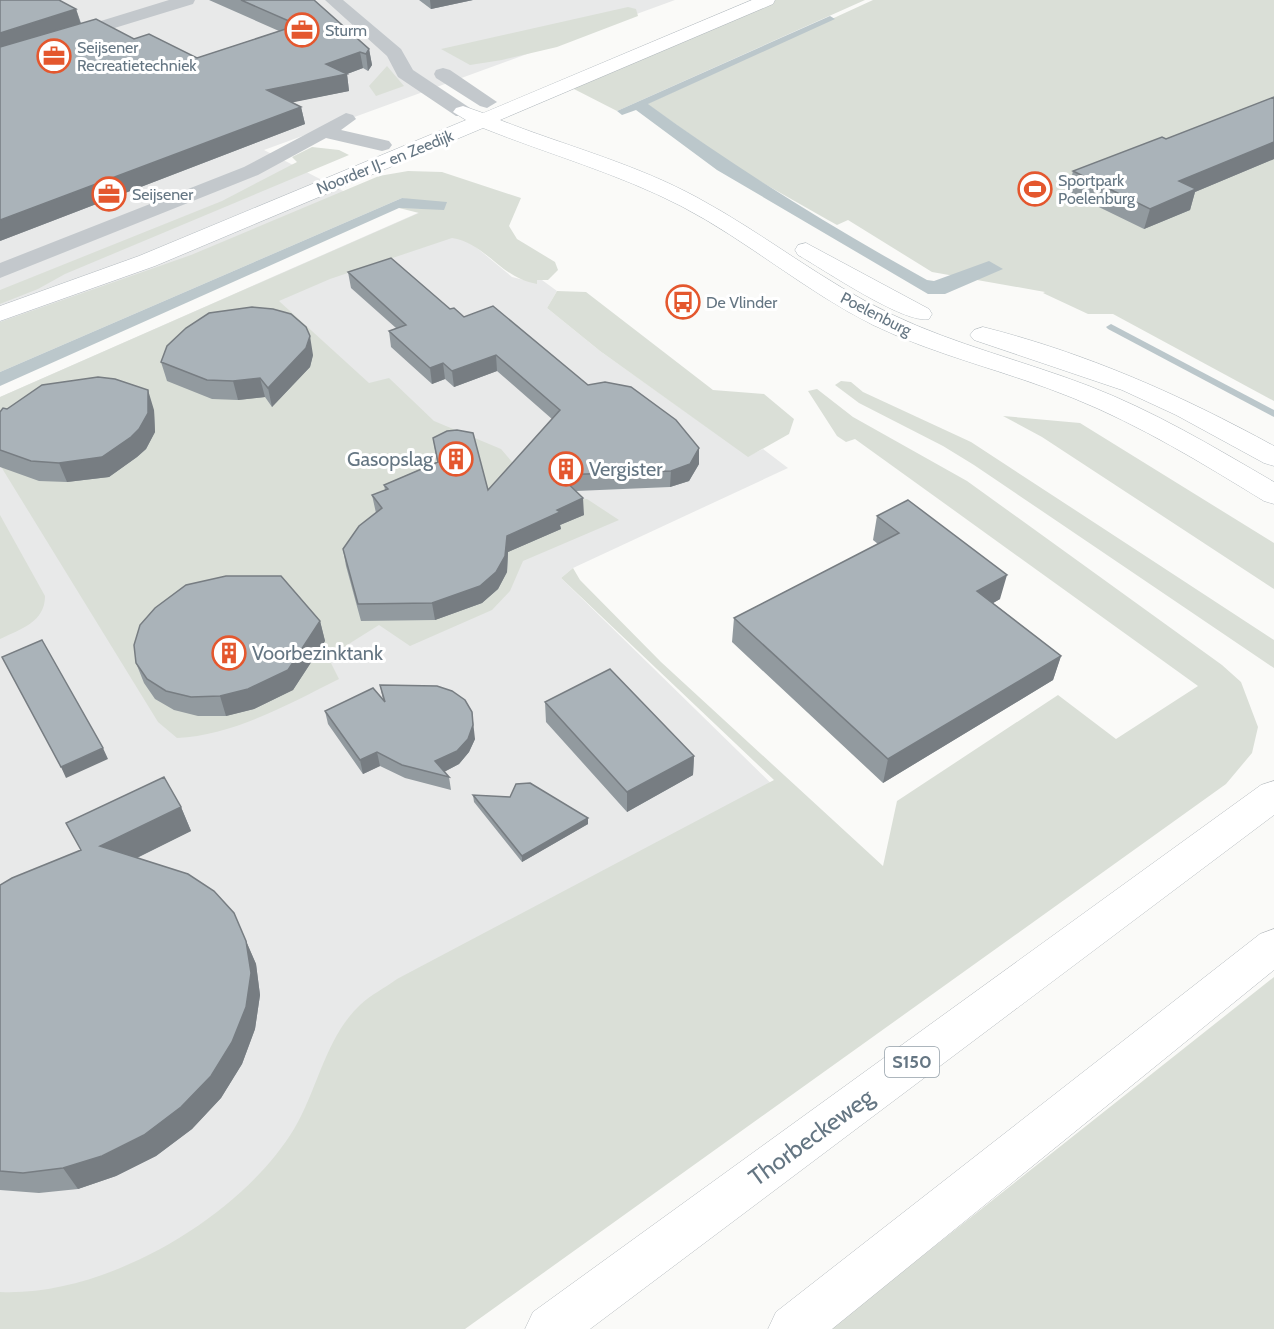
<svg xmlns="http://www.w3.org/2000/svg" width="1274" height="1329" viewBox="0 0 1274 1329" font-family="Cabin,sans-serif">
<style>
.built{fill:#e8e9e9}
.green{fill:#dadfd7}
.water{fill:#bbc7cb}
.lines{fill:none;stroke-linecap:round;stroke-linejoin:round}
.stream{fill:#bbc7cb;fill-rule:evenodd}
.secondary-casing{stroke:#b3babf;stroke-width:1}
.primary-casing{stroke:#b5babe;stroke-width:1}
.street{fill:#c3c8cc;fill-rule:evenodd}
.secondary{fill:#fff;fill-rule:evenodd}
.primary{fill:#fff;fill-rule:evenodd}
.wall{fill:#929a9f}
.shaded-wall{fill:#777d82}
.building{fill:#aab3b9;stroke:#777d82;stroke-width:1.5}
.labels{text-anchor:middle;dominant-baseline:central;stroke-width:6;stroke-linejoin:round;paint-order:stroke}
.far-poi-label{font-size:16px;fill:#657683;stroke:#fff;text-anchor:start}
.far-street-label{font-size:16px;fill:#657683;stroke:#fff}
.shield{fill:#fff;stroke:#939fa8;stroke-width:1.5}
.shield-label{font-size:18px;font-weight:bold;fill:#657683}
.poi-label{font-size:20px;fill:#657683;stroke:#fff;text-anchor:start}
.near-street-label{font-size:24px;fill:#657683;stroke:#fff}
</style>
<rect width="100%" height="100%" fill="#fafaf8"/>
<path class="built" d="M0,0H675L264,150L349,194L0,340Z
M420,212L471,243L512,277L536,283V280H542L557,291L547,308L600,351L748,456L763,449L788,468L573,568L561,578L872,882L190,1329H0V397Z"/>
<path class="green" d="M774,0H865L617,111L572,88Z
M873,0H1274V401L1113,314H1088L1043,293L1045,292L932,272L848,220L837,225L828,220L742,171L647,104Z
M628,7L636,9L638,16L557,47L502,60L470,65L441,49Z
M387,66L404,86L376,96L369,86Z
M312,147L339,150L349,155L65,274L38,289L0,304V290L222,201L297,162L292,157Z
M408,171L442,172L521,198L509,226L517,239L555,262L558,270L548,280H537V284C500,278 486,243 452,238L330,279L279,301L369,383L389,378L434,421L501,449L513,463L516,481L552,500L587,499L619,520L523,561L510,591L492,610L410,646L379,625L328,657L339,679C287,705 234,735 177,738L158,722L0,465V397L419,213L399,208L444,209L402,198L0,372V322L191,255L379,176Z
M557,291L586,292L713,390L764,394L794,419L789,434L748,457L600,351L547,308Z
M841,381L851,382L863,392L971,442L1274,640V668L974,465L943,446L859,403L835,385Z
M817,389L853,417L967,481L1222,665L1241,682L1258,727L1252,753L1226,784L465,1329H0V1292C105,1297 240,1218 294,1129C318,1089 325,1038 360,1005C370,995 385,988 397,979L774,780L561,578L573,568L580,580L661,662L883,866L897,801L1058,695L1116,739L1198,686L855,439L846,442L837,436L808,391Z
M1003,416L1080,423L1274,543V589L1042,437Z
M0,515L45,596C45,622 21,629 0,639Z
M1274,977V1329H830Z"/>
<path class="water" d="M830,16L835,19L648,104C737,169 831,227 927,280L934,281L989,261L1003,269L945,294H928L717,170L636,110L622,115L617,111Z
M402,198L447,202L444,210L399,208L0,386V372Z"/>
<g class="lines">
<path class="stream" d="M1111,324L1274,410V417L1108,329L1106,327Z"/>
<g class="secondary-casing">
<path id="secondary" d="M752,0H775L773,4L500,120C566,146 636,164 698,198C765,234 824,283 893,315C956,345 1024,361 1089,386C1154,411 1214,447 1274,482V504L1264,501C1202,463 1140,425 1073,398C1007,371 937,356 873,325C805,291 748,241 681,206C617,173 548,154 483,128L155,266L0,321V306L139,256L466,120L453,112L456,108L463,106L483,113Z
M806,243L929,309L932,314L929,319C905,325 823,269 798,255L795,250L798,245Z
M983,327C1086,353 1181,395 1274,446V466L1264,463L1176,415L1122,390L974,340L970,335L974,330Z"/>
</g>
<g class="primary-casing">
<path id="primary" d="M1274,781V815L590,1329H525L533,1312L1261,785Z
M1274,929V970L832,1329H768L776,1312L1260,934Z"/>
</g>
<path class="street" d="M169,0H195L193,4L0,63V52Z
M325,0H343L401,49L413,70L470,108L473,112L470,116H456L398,77L387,56Z
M443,68L450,70L497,102L487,108L480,106L436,78L434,74L436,70Z
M346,113L353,115L356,119L341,130L389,141L392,145L389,149L382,151L326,138L258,175L0,278V263L244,167Z"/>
<use href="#secondary" class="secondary"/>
<use href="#primary" class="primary"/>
</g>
<path class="wall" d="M209,0H314L369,49L372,65L368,71L363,68L347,74L349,91L292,102L301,107L305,124L0,241L76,9L81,23L197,58L279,31Z
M419,0H473L431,9Z
M1274,97V159L1195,192L1190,210L1144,229L1068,192L1073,171L1166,139Z
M348,272L450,309L588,385L699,448V464L689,481L670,487L576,491L584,515L560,525L561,529L508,552L507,572L498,589L482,603L435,620L361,621L346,566L343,549L376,513L372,495L385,490L384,485L437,462L433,438L488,490L552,419L497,371L454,387L445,379L432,384L391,347L389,331L396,328L351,288Z
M313,355L310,367L272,407L265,397L238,400L212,399L167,381L161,362Z
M7,409L154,410L155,432L146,449L137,457L109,477L67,482L39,481L0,467V412Z
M877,516L1000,599L993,603L1061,656L1053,680L883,783L732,642L734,618L878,544L873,540Z
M320,621L325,641L293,690L254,709L226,716H198L174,710L155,699L144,683L136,663Z
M380,685L475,739L469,752L459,764L444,772L449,777L451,790L405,778L380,766L363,774L328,724L325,711L383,700Z
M545,702L694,756L693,775L627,812L546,722Z
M473,795L510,797L588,824L522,862L474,802Z
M181,807L191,831L137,858L246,941L256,964L260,995L255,1029L242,1064L221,1098L192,1129L156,1156L116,1176L78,1189L39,1193L0,1190V885Z"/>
<path class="shaded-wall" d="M430,0H473L431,9Z
M76,9L81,25L0,51V33Z
M369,49L372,65L368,71L366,54Z
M360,52L363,68L347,74L349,91L270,107L267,90L326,64Z
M301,107L305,124L0,241V220Z
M1274,142V159L1195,192L1190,210L1144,229L1150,209L1179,181Z
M310,336L313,355L310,367L272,407L268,388Z
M496,355L497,371L454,387L452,371Z
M443,363L445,379L432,384L430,368Z
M260,378L265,397L238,400L233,381Z
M148,390L154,410L155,432L146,449L137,457L109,477L67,482L59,463Z
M699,448V464L689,481L670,487L671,471Z
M583,498L584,515L560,525L561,529L508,552L507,572L498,589L482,603L435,620L432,603L507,536L557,510Z
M1007,575L1000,599L971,616L977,591Z
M320,621L325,641L293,690L254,709L226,716L220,696Z
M1061,656L1053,680L883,783L888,759Z
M472,712L475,739L469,752L459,764L438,775L435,761Z
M103,748L108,759L66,778L61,767Z
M377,752L380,766L363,774L360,760Z
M694,756L693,775L627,812V792Z
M181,807L191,831L112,870L100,846Z
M588,818V824L522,862V856Z
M246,941L256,964L260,995L255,1029L242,1064L221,1098L192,1129L156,1156L116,1176L78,1189L63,1168Z"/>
<path class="building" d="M0,0H59L76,9L0,33Z
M241,0H314L369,49L366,54L360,52L326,64L347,74L267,90L301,107L0,220V47L96,19L134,39L149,34L197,58L298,25Z
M1274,97V142L1179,181L1196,189L1150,209L1073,171L1162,137L1166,139Z
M391,258L450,309L454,308L464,317L493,306L588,385L605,382L631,387L676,420L699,448L690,464L671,471L559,475L583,498L557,510L560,512L507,536L505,556L496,572L480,586L432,603L358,604L343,549L359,526L382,508L372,495L388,489L384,485L438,462L433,438L447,431L457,430L473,433L488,490L560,410L496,355L452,371L443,363L430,368L411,351L389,331L406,325L348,272Z
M252,307L273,309L291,314L306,327L310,336L306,348L268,388L260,378L233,381L207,380L161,362L167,346L186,328L209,313Z
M98,377L115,379L148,390V413L139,429L131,437L102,457L59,463L31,461L0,450V412L3,408L7,409L42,385Z
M908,500L1007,575L977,591L1061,656L888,759L734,618L899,533L877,516Z
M226,576H281L320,621L288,670L248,689L220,696L191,697L166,691L147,679L136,663L134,645L140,625L155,608L186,585Z
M42,640L103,748L61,767L2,657Z
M610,669L694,756L627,792L545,702Z
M380,685L437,686L452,691L465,700L472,712L473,725L468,739L457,751L435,761L449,777L402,765L377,752L360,760L325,711L373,688L385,702Z
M164,777L181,807L100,846L188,874L214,891L234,913L246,941L251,973L246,1007L232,1042L211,1076L181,1107L144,1135L102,1156L63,1168L23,1173L0,1171V885L12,878L81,850L66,823Z
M530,783L588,818L522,856L473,795L510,797L516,784Z"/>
<defs>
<g id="office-ring" transform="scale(1.725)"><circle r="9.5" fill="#fff" stroke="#e4572e" stroke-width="1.5"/><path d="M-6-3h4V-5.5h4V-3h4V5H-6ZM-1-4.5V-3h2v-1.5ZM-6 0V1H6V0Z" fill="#e4572e"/></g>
<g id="stadium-ring" transform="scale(1.725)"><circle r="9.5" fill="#fff" stroke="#e4572e" stroke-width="1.5"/><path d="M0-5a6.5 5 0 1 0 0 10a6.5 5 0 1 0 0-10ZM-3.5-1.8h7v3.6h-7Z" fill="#e4572e"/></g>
<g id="bus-ring" transform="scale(1.725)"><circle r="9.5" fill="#fff" stroke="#e4572e" stroke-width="1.5"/><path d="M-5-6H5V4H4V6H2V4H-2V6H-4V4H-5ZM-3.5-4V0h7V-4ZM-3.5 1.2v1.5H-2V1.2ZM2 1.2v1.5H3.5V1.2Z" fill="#e4572e"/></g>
<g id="building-ring" transform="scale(1.725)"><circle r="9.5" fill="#fff" stroke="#e4572e" stroke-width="1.5"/><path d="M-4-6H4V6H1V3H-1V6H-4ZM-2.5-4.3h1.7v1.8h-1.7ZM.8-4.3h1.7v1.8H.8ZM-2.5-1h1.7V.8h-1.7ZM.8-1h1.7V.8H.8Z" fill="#e4572e"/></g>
</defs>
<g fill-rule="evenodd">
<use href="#office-ring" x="302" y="30"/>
<use href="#office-ring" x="54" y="56"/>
<use href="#stadium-ring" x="1035" y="189"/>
<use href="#office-ring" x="109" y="194"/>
<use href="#bus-ring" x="683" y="302"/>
<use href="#building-ring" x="456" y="459"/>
<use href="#building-ring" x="566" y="469"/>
<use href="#building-ring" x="229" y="653"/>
</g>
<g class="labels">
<g class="far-poi-label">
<text x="325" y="30">Sturm</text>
<text x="77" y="47">Seijsener<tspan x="77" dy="18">Recreatietechniek</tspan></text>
<text x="1058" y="180">Sportpark<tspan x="1058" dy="18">Poelenburg</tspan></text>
<text x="132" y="194">Seijsener</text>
<text x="706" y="302">De Vlinder</text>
</g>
<g class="far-street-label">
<text transform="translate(385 162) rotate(-22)">Noorder IJ- en Zeedijk</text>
<text transform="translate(876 314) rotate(27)">Poelenburg</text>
</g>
<rect class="shield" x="885" y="1047" width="54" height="30" rx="4.5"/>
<g class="shield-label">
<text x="912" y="1062">S150</text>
</g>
<g class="poi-label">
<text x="433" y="459" text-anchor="end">Gasopslag</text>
<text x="589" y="469">Vergister</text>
<text x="252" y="653">Voorbezinktank</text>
</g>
<g class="near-street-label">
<text transform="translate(811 1137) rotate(-36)">Thorbeckeweg</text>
</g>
</g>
</svg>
